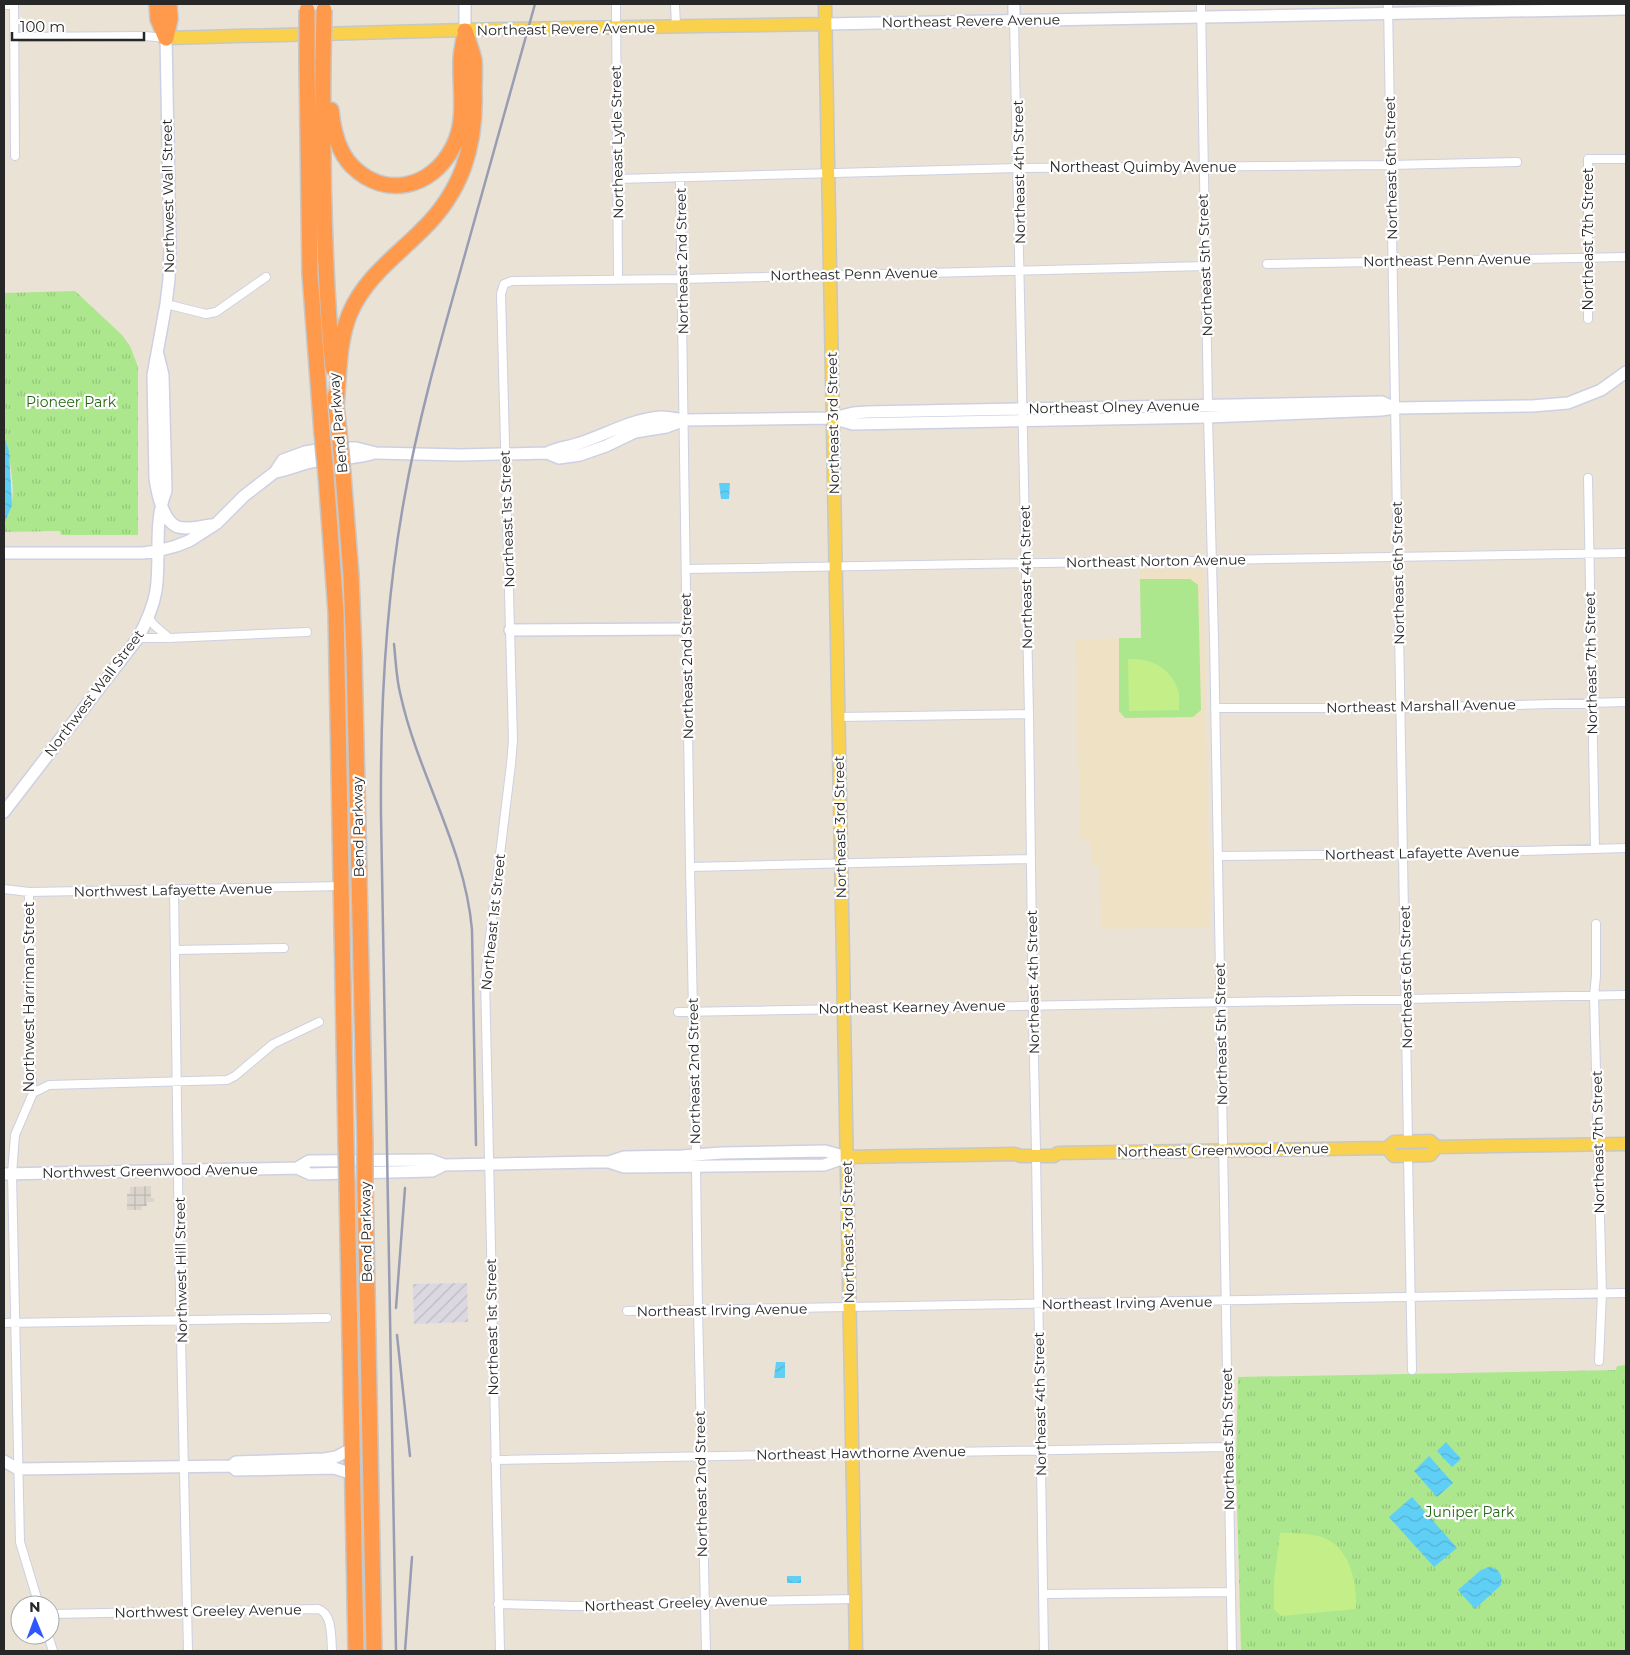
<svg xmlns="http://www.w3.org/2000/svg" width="1630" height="1655" viewBox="0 0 1630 1655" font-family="Montserrat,sans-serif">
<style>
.industrial{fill:url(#industrial-furrows)}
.education{fill:#efe1c4}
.grass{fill:#ace78e}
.park{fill:url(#park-tufts)}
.pitch{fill:#c4ef88}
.plaza{fill:url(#plaza-grid)}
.water{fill:url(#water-waves)}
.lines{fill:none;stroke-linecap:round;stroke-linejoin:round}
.street-casing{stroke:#ccd0e2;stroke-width:10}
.secondary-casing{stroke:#ccd0e2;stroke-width:14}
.primary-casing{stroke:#c7c7c7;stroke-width:15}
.highway-casing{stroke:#c7c7c7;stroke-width:18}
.street{stroke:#fff;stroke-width:8}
.secondary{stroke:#fff;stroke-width:11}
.primary{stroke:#fad14c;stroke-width:12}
.highway{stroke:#ff9a4d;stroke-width:15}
.rail{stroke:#999db3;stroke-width:2.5}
.highway-bridge-casing{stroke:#c7c7c7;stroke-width:18;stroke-linecap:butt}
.highway-bridge{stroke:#ff9a4d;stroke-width:15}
.labels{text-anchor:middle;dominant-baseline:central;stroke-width:4.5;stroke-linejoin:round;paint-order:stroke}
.street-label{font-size:14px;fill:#272727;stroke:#fff}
.park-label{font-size:14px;fill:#256714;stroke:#fff}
</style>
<defs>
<pattern id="industrial-furrows" width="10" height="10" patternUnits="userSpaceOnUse" patternTransform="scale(1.25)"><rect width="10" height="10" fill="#dbd8e2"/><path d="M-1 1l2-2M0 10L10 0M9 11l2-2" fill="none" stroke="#bcb9c2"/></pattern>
<pattern id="park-tufts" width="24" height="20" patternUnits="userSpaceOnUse" patternTransform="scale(1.25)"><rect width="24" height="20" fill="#ace78e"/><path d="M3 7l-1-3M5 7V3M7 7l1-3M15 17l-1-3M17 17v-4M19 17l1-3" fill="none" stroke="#94c67a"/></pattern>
<pattern id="plaza-grid" width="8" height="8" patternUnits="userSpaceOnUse" patternTransform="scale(1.25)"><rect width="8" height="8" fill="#dbd5cd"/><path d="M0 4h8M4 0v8" fill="none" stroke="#bcb7b0"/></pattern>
<pattern id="water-waves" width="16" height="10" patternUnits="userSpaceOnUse" patternTransform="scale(1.25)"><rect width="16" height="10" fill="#60cff6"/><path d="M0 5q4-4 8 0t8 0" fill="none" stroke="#53b2d3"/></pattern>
</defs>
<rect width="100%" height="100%" fill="#ebe2d6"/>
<path class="industrial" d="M467,1283L468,1322L414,1324L413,1284Z"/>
<path class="education" d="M1203,569L1210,927L1101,929L1100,866H1091L1090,839H1080L1076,639L1141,638L1140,570Z"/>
<path class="grass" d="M1140,579H1190L1198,585L1201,710L1193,717L1125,718L1119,711V638H1141Z"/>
<path class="park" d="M75,291L122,335L130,346L138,367V535H61L60,531L4,532C4,522 9,515 11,506C16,490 9,452 4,436V293Z
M1626,1365V1651H1241L1236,1465L1238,1377L1616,1370L1617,1366Z"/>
<path class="pitch" d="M1128,659C1151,658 1170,667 1178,690C1180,696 1179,704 1179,710L1129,711Z
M1280,1533C1293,1533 1305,1533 1318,1536C1350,1544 1357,1582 1356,1609L1281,1616L1274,1609V1582Z"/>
<path class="plaza" d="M151,1186V1198H154V1202H147V1206H142V1210H127V1194L130,1193V1187Z"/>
<path class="water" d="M4,436L9,451L12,505L4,525Z
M719,483H730L729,499H721Z
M776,1362H785V1378H774Z
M1446,1442L1461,1459L1452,1467L1437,1451Z
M1429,1456L1453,1483L1437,1497L1414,1471Z
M1412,1497L1457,1548L1434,1567L1389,1517Z
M1489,1567C1499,1568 1503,1575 1501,1585L1475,1609L1458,1590L1481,1570Z
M787,1576H801V1583H787Z"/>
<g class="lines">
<g class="street-casing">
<path id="street" d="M14,4L15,156
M616,4L618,279
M675,4L676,26
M1201,4L1208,405
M1388,4L1408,1141
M4,5H14
M1014,21L1029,714L1033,1015L1036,1150
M14,37L145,36L166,38
M680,178L690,867L696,1155
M618,179L1019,168L1390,165L1517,162
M1267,264L1626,257
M166,304L206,314L216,312L266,277
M1588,319V159H1626
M1208,417L1214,637L1232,1651
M1588,478L1595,849
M686,569L1626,553
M149,618L154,625L169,638
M138,638H169L307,632
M1215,708H1400L1626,702
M839,717L1029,714
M1218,856L1414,854L1626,848
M690,867L1031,859
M4,889L29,892L342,886
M174,889L179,1248L188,1651
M29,892V1007L31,1071L33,1093L15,1135L12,1174L20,1542L39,1605
M1596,924V976L1594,996L1602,1293L1599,1361
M175,950L284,948
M678,1012L1626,995
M33,1093L49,1085L227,1080L235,1076L273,1044L319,1022
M1036,1156C1040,1321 1042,1486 1044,1651
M1408,1156L1412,1370
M696,1167L698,1310L706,1651
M627,1311L1626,1293
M4,1323L327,1318
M495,1460L1227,1447
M1043,1594L1230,1592
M498,1604L574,1606L640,1605L704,1602L855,1599
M50,1614L318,1609C333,1613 331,1639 332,1651
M48,1635L53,1651
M500,1651L485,977L511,764L513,740L501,294L504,284L512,281L681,279L1205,266"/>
</g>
<g class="secondary-casing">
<path id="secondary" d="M465,4V31
M1014,4V21
M825,24L1626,9
M166,38L170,247L169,279L166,304L153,375L155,478C157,492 163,522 178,527C188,530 201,526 211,525
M835,419L853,424L1208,417L1381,410L1395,408L1532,406L1568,403L1601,390L1626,372
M547,453C558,447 569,447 580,443C607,434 633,419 661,417C669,417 677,419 684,420L833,418L853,413L867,412L1382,402L1395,408
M275,472C289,470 302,463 316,461C336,459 355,459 374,453
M4,553H143L157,551L176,546L189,541L217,523L244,496L275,472L283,460L305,452L329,448H356L376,453L460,455L547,453L559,458L580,455L606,446L635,432L666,427L682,421
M510,630L687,629
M4,812L138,638C146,623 153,608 156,591C161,558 153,523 166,491L163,375L158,355
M609,1162L624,1167L824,1165L847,1157
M297,1168L309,1161L431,1160L444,1165L594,1162H609L624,1157L682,1156L721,1153L825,1151L847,1157
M4,1174L297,1168L310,1174L432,1171L444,1165
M4,1461L18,1469L232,1466L236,1470L334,1468L353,1474
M232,1466L236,1462L324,1459L336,1457L353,1448"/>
</g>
<g class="primary-casing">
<path id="primary" d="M825,4L856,1651
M166,38L502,29L825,24
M1387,1148L1394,1156L1430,1155L1437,1147
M847,1157L1015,1154L1021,1156H1054L1058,1153L1387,1148L1394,1142L1430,1141L1437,1147L1626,1144"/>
</g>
<g class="highway-casing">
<path id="highway" d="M157,4L158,19L166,38
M166,38L170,19L169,4
M307,61L310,274L322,433
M323,61C322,163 323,267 333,368
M331,110C333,130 338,152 352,166C386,200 433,187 453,147C467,121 460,89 461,60C461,53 463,45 464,38
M335,396L339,432
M336,407C339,376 338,341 350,313C365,278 395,257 421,231C462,192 476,146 474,91C474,81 475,70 474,60C472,51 468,41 465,31
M343,474L351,575L354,655L365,1143
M326,475L336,612L346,1143
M347,1186L356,1651
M365,1186L374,1651"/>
</g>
<use href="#street" class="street"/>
<use href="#secondary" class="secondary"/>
<use href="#primary" class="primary"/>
<use href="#highway" class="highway"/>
<path class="rail" d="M394,644C396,662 396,679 401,697C419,777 465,847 472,930L476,1145
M396,1308L405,1188
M397,1335L410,1456
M396,1651L381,816C380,710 385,605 404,500C418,420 440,343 462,265C486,178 510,91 535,4
M405,1651L412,1557"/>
<g class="highway-bridge-casing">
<path id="highway-bridge" d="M307,61V10
M323,61L324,10
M339,432L343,474
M322,433L326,475
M346,1143L347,1186
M365,1143V1186"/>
</g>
<use href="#highway-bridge" class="highway-bridge"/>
</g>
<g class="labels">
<g class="street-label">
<text transform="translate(971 21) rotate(-1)">Northeast Revere Avenue</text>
<text transform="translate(566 29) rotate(-1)">Northeast Revere Avenue</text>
<text transform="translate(617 142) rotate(-91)">Northeast Lytle Street</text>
<text x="1143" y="167">Northeast Quimby Avenue</text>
<text transform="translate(1391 168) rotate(-91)">Northeast 6th Street</text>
<text transform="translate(1019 172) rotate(-91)">Northeast 4th Street</text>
<text transform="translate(168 196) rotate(-91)">Northwest Wall Street</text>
<text transform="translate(1588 239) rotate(-90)">Northeast 7th Street</text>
<text transform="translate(1447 260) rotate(-1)">Northeast Penn Avenue</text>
<text transform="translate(682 261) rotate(-91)">Northeast 2nd Street</text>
<text transform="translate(1205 265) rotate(-92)">Northeast 5th Street</text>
<text transform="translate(854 274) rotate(-1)">Northeast Penn Avenue</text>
<text transform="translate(1114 407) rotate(-1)">Northeast Olney Avenue</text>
<text transform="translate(338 423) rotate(-95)">Bend Parkway</text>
<text transform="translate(833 423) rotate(-91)">Northeast 3rd Street</text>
<text transform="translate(507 519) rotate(-92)">Northeast 1st Street</text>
<text transform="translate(1156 561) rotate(-1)">Northeast Norton Avenue</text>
<text transform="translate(1398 573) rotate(-91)">Northeast 6th Street</text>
<text transform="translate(1026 577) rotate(-91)">Northeast 4th Street</text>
<text transform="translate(1591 663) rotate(-91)">Northeast 7th Street</text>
<text transform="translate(687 666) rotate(-91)">Northeast 2nd Street</text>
<text transform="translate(94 693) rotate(-53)">Northwest Wall Street</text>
<text transform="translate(1421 706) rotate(-1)">Northeast Marshall Avenue</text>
<text transform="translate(358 827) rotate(-91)">Bend Parkway</text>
<text transform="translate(840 827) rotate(-91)">Northeast 3rd Street</text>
<text transform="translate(1422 853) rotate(-1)">Northeast Lafayette Avenue</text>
<text transform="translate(173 890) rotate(-1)">Northwest Lafayette Avenue</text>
<text transform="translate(493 922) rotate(-84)">Northeast 1st Street</text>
<text transform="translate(1406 977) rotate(-91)">Northeast 6th Street</text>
<text transform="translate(1033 982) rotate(-91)">Northeast 4th Street</text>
<text transform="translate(29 997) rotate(-90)">Northwest Harriman Street</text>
<text transform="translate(912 1007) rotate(-1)">Northeast Kearney Avenue</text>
<text transform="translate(1221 1034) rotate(-91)">Northeast 5th Street</text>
<text transform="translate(694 1071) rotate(-91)">Northeast 2nd Street</text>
<text transform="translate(1598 1142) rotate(-91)">Northeast 7th Street</text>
<text transform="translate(1223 1150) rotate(-1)">Northeast Greenwood Avenue</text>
<text transform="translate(150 1171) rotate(-1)">Northwest Greenwood Avenue</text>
<text transform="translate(366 1232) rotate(-91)">Bend Parkway</text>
<text transform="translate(848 1232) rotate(-91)">Northeast 3rd Street</text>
<text transform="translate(181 1270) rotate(-91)">Northwest Hill Street</text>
<text transform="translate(1127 1303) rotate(-1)">Northeast Irving Avenue</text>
<text transform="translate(722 1310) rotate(-1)">Northeast Irving Avenue</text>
<text transform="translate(492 1327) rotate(-91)">Northeast 1st Street</text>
<text transform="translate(1040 1404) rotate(-91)">Northeast 4th Street</text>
<text transform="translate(1228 1439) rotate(-91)">Northeast 5th Street</text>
<text transform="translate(861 1453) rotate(-1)">Northeast Hawthorne Avenue</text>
<text transform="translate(701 1484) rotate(-91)">Northeast 2nd Street</text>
<text transform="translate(676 1603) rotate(-2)">Northeast Greeley Avenue</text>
<text transform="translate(208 1611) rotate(-1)">Northwest Greeley Avenue</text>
</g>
<g class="park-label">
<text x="71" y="402">Pioneer Park</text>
<text x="1470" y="1512">Juniper Park</text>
</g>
</g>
<rect width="1630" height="1655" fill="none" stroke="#272727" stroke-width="10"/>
<g transform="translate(35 1620) rotate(359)"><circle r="24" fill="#ffffff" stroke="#a9a9a9"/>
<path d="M0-4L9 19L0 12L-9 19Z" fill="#2f57ff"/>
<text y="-8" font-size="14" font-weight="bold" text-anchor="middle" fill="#272727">N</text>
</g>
<path d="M12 32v8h132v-8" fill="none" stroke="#272727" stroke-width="2.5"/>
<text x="20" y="32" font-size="15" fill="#272727" stroke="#ffffff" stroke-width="4" paint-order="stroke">100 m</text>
</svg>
